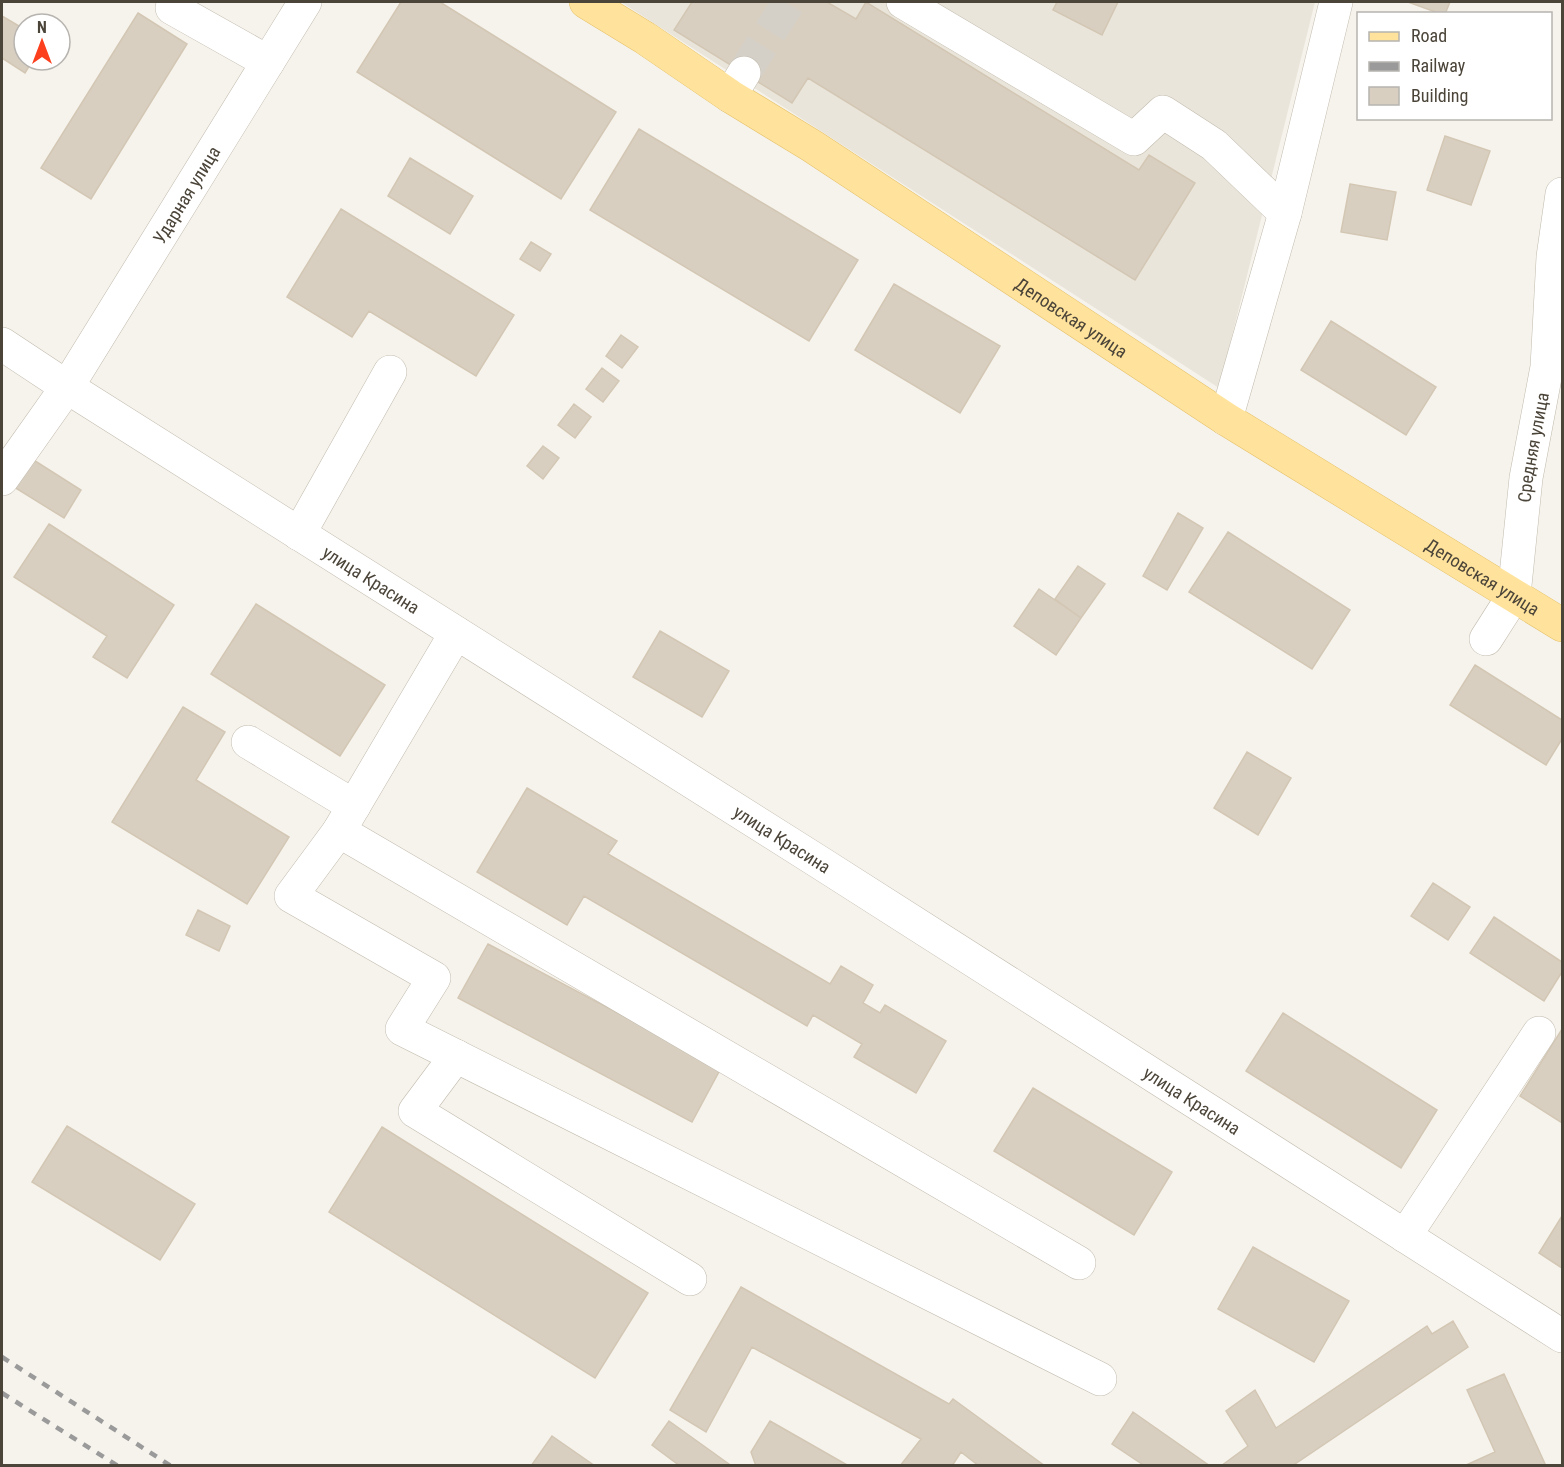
<svg xmlns="http://www.w3.org/2000/svg" width="1564" height="1467" viewBox="0 0 1564 1467" font-family="'Roboto Condensed',sans-serif">
<style>
.residential{fill:#eae5da}
.building{fill:#d8cfc1;stroke:#d3c7b4;stroke-width:1.5}
.lines{fill:none;stroke-linecap:round;stroke-linejoin:round}
.minor-tunnel{stroke:#d4d0c8;stroke-width:33;stroke-dasharray:33 16;stroke-linecap:butt}
.minor-casing{stroke:#c2bbae;stroke-width:34}
.major-casing{stroke:#e6c16a;stroke-width:34}
.minor{stroke:#fff;stroke-width:33}
.major{stroke:#ffe39c;stroke-width:33}
.rail{stroke:#9a9a9a;stroke-width:4.5;stroke-dasharray:8 8;stroke-linecap:butt}
.labels{text-anchor:middle;dominant-baseline:central;stroke-width:4.5;stroke-linejoin:round;paint-order:stroke}
.street-label{font-size:18px;fill:#4b4439;stroke:#fff}
</style>
<rect width="100%" height="100%" fill="#f6f3ec"/>
<path class="residential" d="M621,2H1315L1219,388Z"/>
<path class="building" d="M401,2H440L616,112L561,199L357,72Z
M692,2H827L856,19L866,2L1139,170L1149,155L1195,183L1135,280L808,78L792,103L674,30Z
M1057,2H1118L1102,35L1053,10Z
M1408,2H1450L1445,14H1441Z
M138,13L187,44L91,199L41,168Z
M2,16L24,29V60H33L25,73L2,58Z
M639,129L858,260L809,341L590,210Z
M1445,136L1490,151L1471,205L1427,190Z
M410,158L473,196L450,234L388,196Z
M1350,184L1396,192L1387,240L1341,232Z
M341,209L514,315L476,376L369,311L352,337L287,297Z
M531,242L551,254L540,271L520,259Z
M894,284L1000,346L960,413L855,350Z
M1331,321L1436,387L1406,435L1301,370Z
M621,335L638,347L622,368L606,356Z
M602,368L619,381L603,402L586,389Z
M574,404L591,417L575,438L558,425Z
M543,446L559,458L543,479L527,466Z
M32,459L81,490L64,518L14,487Z
M1178,513L1203,528L1167,590L1143,576Z
M49,524L174,605L127,678L93,657L107,636L14,577Z
M1228,532L1350,610L1312,669L1189,592Z
M1078,566L1105,584L1081,618L1055,599Z
M1039,589L1081,618L1056,655L1014,626Z
M256,604L385,685L340,756L211,674Z
M660,631L729,671L702,717L633,677Z
M1475,665L1562,720V739L1546,765L1450,705Z
M183,707L225,732L196,780L289,837L247,904L112,822Z
M1247,752L1291,778L1258,835L1214,808Z
M527,788L617,841L608,854L830,984L841,966L873,985L863,1003L880,1013L885,1005L946,1041L916,1093L854,1057L862,1044L813,1015L807,1026L584,896L567,925L477,872Z
M1433,883L1470,907L1448,940L1411,916Z
M198,910L230,926L219,951L186,935Z
M1494,917L1562,962V972L1544,1001L1470,953Z
M488,944L721,1068L692,1122L458,998Z
M1283,1013L1437,1110L1401,1168L1246,1071Z
M1562,1029V1123L1520,1096Z
M1033,1088L1172,1172L1134,1235L994,1151Z
M67,1126L195,1204L160,1260L32,1182Z
M382,1127L648,1293L595,1378L329,1212Z
M1562,1216V1268L1539,1253Z
M1253,1247L1349,1301L1314,1362L1218,1309Z
M741,1287L949,1404L953,1399L1045,1466H979L961,1452L952,1466H900L921,1439L752,1347L706,1432L670,1410Z
M1453,1321L1468,1347L1292,1466H1221L1248,1446L1226,1411L1255,1390L1276,1428L1427,1326L1432,1334Z
M1504,1374L1546,1466H1464L1495,1452L1467,1390Z
M1133,1412L1210,1466H1145L1112,1444Z
M669,1421L729,1464L727,1466H680L652,1445Z
M770,1421L849,1466H756L751,1452Z
M552,1436L595,1466H531Z"/>
<g class="lines">
<path class="minor-tunnel" d="M744,73L789,2"/>
<g class="minor-casing">
<g id="minor">
<path d="M903,2L1134,139L1163,112L1214,145L1285,213"/>
<path d="M172,8L268,62"/>
<path d="M730,96L744,73"/>
<path id="s1" d="M2,344L67,387L819,862L1562,1336"/>
<path d="M1226,419L1285,213L1336,2"/>
<path id="s2" d="M2,479L67,387L305,2"/>
<path d="M299,534L390,372"/>
<path d="M456,633L339,831L1079,1263"/>
<path id="s3" d="M1486,639L1514,595L1526,478L1547,367L1553,257L1562,194"/>
<path d="M248,742L354,806"/>
<path d="M339,831L291,896L434,978L402,1029L1100,1379"/>
<path d="M456,1056L415,1111L690,1279"/>
<path d="M1405,1236L1539,1033"/>
</g>
</g>
<g class="major-casing">
<g id="major">
<path id="s4" d="M586,2L645,38L730,96L812,146L1226,419L1562,625"/>
</g>
</g>
<use href="#minor" class="minor"/>
<use href="#major" class="major"/>
<path class="rail" d="M2,1357L171,1466
M2,1393L118,1466"/>
</g>
<g class="labels">
<g class="street-label">
<text stroke="none"><textPath href="#s2" startOffset="339">Ударная улица</textPath></text>
<text stroke="none"><textPath href="#s4" startOffset="579">Деповская улица</textPath></text>
<text stroke="none"><textPath href="#s3" startOffset="201">Средняя улица</textPath></text>
<text stroke="none"><textPath href="#s4" startOffset="1065">Деповская улица</textPath></text>
<text stroke="none"><textPath href="#s1" startOffset="438">улица Красина</textPath></text>
<text stroke="none"><textPath href="#s1" startOffset="924">улица Красина</textPath></text>
<text stroke="none"><textPath href="#s1" startOffset="1410">улица Красина</textPath></text>
</g>
</g>
<rect width="1564" height="1467" fill="none" stroke="#4b4439" stroke-width="6"/>
<rect x="1357" y="12" width="195" height="108" fill="#ffffff" stroke="#b7b4b0" stroke-width="1.5"/>
<rect x="1369" y="32" width="30" height="9" fill="#ffe39c" stroke="#b7b4b0" stroke-width="1.5"/>
<text x="1411" y="42" font-size="18" fill="#4b4439">Road</text>
<rect x="1369" y="62" width="30" height="9" fill="#9a9a9a" stroke="#b7b4b0" stroke-width="1.5"/>
<text x="1411" y="72" font-size="18" fill="#4b4439">Railway</text>
<rect x="1369" y="87" width="30" height="18" fill="#d8cfc1" stroke="#b7b4b0" stroke-width="1.5"/>
<text x="1411" y="102" font-size="18" fill="#4b4439">Building</text>
<g transform="translate(42 42)"><circle r="28" fill="#ffffff" stroke="#b7b4b0" stroke-width="1.5"/>
<path d="M0-4.5L10 22L0 15L-10 22Z" fill="#fc3f1d"/>
<text y="-9" font-size="16" font-weight="bold" text-anchor="middle" fill="#4b4439">N</text>
</g>
</svg>
